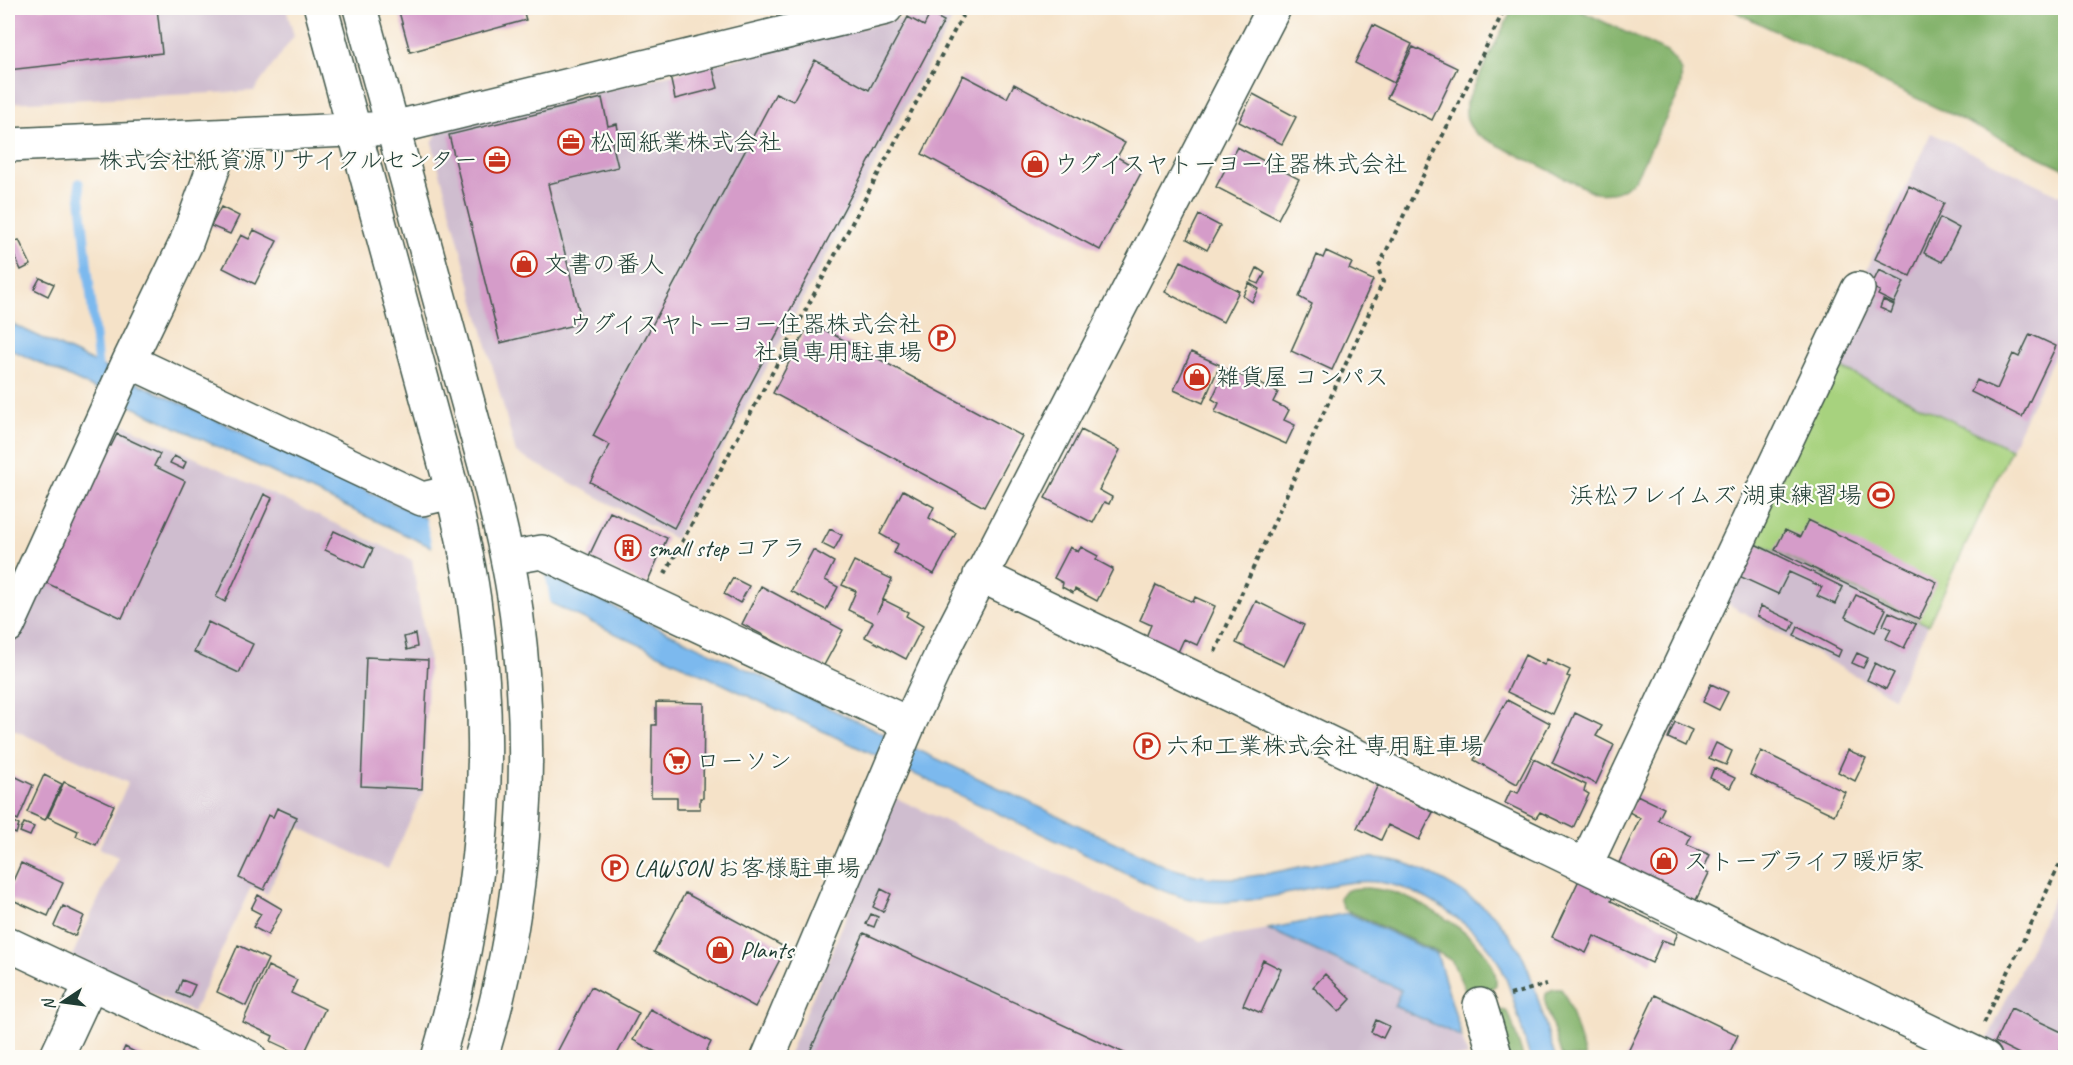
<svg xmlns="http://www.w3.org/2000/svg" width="2073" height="1065" viewBox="0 0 2073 1065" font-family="Caveat,'Klee One',sans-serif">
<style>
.industrial{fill:#cfbdcf}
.green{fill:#a7d27e;stroke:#638859;stroke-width:1.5}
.forest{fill:#85b46d;stroke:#527850;stroke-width:1.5}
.water{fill:#7cb9ee;stroke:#4e7b91;stroke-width:1.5}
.pier{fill:#f5e2c8}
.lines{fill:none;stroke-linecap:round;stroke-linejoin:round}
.stream{stroke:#7cb9ee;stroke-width:9}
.building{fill:#d59cc9}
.minor-casing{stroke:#3f564a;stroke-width:36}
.path{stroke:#3f564a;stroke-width:4;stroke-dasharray:4.5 4.5;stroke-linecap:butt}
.minor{stroke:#fff;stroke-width:33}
.labels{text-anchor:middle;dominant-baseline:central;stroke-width:4.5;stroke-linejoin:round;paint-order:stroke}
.poi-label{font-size:24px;fill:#1f3d34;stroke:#fdfcf7;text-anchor:start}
</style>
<rect width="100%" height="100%" fill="#fdfcf7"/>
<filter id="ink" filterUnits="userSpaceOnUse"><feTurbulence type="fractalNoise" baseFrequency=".0167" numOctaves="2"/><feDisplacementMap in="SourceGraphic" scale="12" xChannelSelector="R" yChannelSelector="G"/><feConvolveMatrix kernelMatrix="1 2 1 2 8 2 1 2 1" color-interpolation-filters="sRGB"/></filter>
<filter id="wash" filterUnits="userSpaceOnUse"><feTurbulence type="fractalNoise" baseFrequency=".008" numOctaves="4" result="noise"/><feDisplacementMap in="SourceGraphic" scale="24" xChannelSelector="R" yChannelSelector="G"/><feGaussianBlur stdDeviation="1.35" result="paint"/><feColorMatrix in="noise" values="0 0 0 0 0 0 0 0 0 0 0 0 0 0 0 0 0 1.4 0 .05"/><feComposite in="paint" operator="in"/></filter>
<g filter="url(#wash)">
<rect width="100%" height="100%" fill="#f5e2c8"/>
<path class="industrial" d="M8,8H286L294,36L254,91L8,103Z
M958,9L675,539L516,453L432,143L438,131L903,18Z
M1931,133L2065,198V333L2011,449L1835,365L1860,284Z
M115,420L412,560L429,662L423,792L388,869L298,827L267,894L251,887L193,1012L72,956L118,857L99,848L128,783L8,727V654Z
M1752,540L1928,625L1893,697L1723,601Z
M896,798L1201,941L1268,929L1402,990L1394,1006L1462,1037L1468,1057L787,1058Z
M2065,874V1057H2013L1992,1047L1988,1038Z"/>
<path class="green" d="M1835,365L2011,449L1928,625L1752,540Z"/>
<path class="forest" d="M1513,8H1575L1667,52C1682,67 1684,73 1679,93L1635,179C1621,192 1614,195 1595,193L1478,135C1467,125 1465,118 1466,103Z
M1731,8H2065V169L1740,14Z
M1367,888C1376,889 1386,890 1395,893C1428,905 1499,944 1496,985C1487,993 1478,995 1467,994L1452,961L1441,954L1344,909L1339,898C1345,887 1356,889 1367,888Z
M1553,989H1561L1566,996L1585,1057H1562L1545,1002L1546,994Z
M1499,1010L1506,1011L1510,1016L1523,1057H1505L1495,1014Z"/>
<path class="water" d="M8,322L1167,867C1185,872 1202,878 1221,878C1260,879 1299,865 1337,860C1358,857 1380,856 1401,862C1426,869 1480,900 1498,920C1504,928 1511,937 1517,946C1533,972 1545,1026 1555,1057H1530C1521,1030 1511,981 1496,958C1479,929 1426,893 1393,885C1375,880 1357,881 1339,884C1289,891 1240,909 1190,899C1179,897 1169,892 1159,889L8,348Z
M1348,913L1437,954L1462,1037L1394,1006L1401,990L1268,929Z"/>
<path class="pier" d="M425,515L545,571L551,607L433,552Z"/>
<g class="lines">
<path class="stream" d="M79,183L99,375"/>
</g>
<g id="blocks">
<path class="building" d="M8,8H157L162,53L8,70Z
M398,8H533L531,11L524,13L526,20L410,52Z
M930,14L944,21L674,528L590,482L610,445L593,436L776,93L793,101L815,60L869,90L908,17L924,26Z
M1373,25L1412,44L1394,83L1355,63Z
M1413,47L1457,68L1432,120L1387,98Z
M712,66L718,88L675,99L670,76Z
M963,75L1007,98L1014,84L1125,143L1117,157L1142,171L1100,250L922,154Z
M1253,94L1296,117L1282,144L1239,122Z
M602,98L608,126L617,124L620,140L612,142L618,167L548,184L582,323L500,343L449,135Z
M1237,147L1299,179L1278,219L1216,187Z
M1909,186L1944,203L1910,276L1875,259Z
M221,207L239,216L230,234L211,226Z
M1199,215L1220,226L1207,250L1187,239Z
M1940,218L1959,228L1942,262L1924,253Z
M254,230L277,241L255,284L223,268L241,235L249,239Z
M19,240L31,265L21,270L9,244Z
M1326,251L1352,263L1349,269L1373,280L1332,370L1291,351L1312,304L1299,297L1317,255L1323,258Z
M1181,261L1239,291L1223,322L1165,292Z
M1257,268L1265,273L1259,284L1251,281Z
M1879,270L1904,282L1894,303L1878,295L1880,291L1871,287Z
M40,278L54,284L48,296L34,289Z
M1249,283L1259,289L1252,302L1243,296Z
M1883,300L1894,305L1891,313L1880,308Z
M810,322L1022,436L984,507L773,393Z
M2030,334L2056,346L2022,417L1971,392L1977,380L1997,389L2013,354L2019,357Z
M1191,352L1220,365L1203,403L1174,390Z
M1226,369L1278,392L1273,402L1289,410L1284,420L1295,425L1286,444L1215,412L1219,403L1212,399Z
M1081,430L1120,450L1099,490L1112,497L1109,504L1104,502L1093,523L1045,498Z
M117,434L160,454L154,466L185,481L122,618L44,582L106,444L111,446Z
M174,456L186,462L183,469L170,463Z
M903,490L934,507L929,518L956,533L934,574L894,553L898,544L880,534Z
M264,494L272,498L225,602L216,597Z
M610,512L667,538L646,585L588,558Z
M1808,520L1937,582L1919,619L1775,550L1785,530L1800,537Z
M830,529L842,535L834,550L822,544Z
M334,531L373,549L364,568L325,550Z
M1755,544L1843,587L1835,604L1817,596L1822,587L1789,572L1778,594L1739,576Z
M1070,547L1078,552L1081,547L1098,556L1096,560L1113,569L1097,601L1075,589L1073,593L1062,587L1063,583L1054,578Z
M813,550L834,562L825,580L838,587L826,610L791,591Z
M854,561L892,579L877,613L884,600L908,612L906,616L923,626L906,659L865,637L873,622L848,610L856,591L842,585Z
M733,578L749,586L740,603L724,594Z
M1156,585L1193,602L1195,597L1215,606L1197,645L1184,639L1178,652L1146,637L1151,625L1140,620Z
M761,586L843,630L823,667L742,624Z
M1856,595L1886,609L1875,632L1845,617Z
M1256,601L1304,625L1284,666L1236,643Z
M1761,606L1795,622L1790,632L1757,616Z
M1889,612L1916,624L1904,648L1886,639L1891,629L1883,625Z
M208,622L253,644L239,673L194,652Z
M1798,627L1841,650L1838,657L1794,636Z
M415,634L417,647L407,650L404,637Z
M1857,653L1868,658L1863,668L1852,663Z
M1525,655L1544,665L1547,659L1570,670L1567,676L1570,677L1553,714L1507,692Z
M366,657L428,660L422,789L361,786Z
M1875,663L1894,673L1886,689L1867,680Z
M1711,684L1728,692L1719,710L1703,702Z
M1507,700L1550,723L1517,784L1474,760Z
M656,702L704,703L703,798H700V809H677V797H651L652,725H656Z
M1575,713L1602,726L1596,736L1614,745L1596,784L1552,763Z
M1675,722L1692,730L1685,746L1668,738Z
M1716,743L1732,751L1726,765L1709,758Z
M1848,750L1866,758L1855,781L1838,772Z
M1761,751L1845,792L1834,815L1750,775Z
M1534,759L1586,785L1584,791L1589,794L1573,828L1540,812L1536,818L1505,803L1511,790L1518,793Z
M1714,768L1735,778L1730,788L1710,778Z
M8,773L33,785L18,820L8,815Z
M44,775L62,784L45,820L27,812Z
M64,782L114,805L96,845L76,836L78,831L48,817Z
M1378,785L1433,812L1419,840L1388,825L1381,840L1357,828Z
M1637,795L1664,808L1658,820L1691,836L1687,845L1710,855L1703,870L1709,873L1695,902L1618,865L1640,818L1629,812Z
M277,808L297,817L264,890L239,878L268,815L273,817Z
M10,820L19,825L16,834L8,830Z
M24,823L34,827L30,836L20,832Z
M21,863L63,883L48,916L8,898V892Z
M1580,878L1614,894L1611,901L1678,933L1673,944L1662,940L1652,963L1594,936L1586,953L1552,937Z
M881,889L891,894L883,912L873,907Z
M685,893L786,948L755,1007L654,952Z
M258,895L282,909L268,935L253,927L261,914L251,909Z
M63,906L84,916L75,936L54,926Z
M871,914L878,917L874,927L866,924Z
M864,933L1135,1058H807Z
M238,945L268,959L246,1006L217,992Z
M1263,960L1281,969L1261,1013L1243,1005Z
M268,966L297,980L291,993L325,1009L303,1056L271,1041L273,1036L243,1022Z
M1325,974L1351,999L1339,1012L1313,987Z
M182,980L195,985L189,998L177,993Z
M591,987L639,1013L615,1058H554Z
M1655,995L1738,1035L1727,1058H1625Z
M2011,1008L2066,1034V1038L2056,1058H2027L1995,1042Z
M650,1009L711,1042L703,1058H667L633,1040Z
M1376,1020L1389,1026L1383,1038L1371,1032Z
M125,1047L146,1058H120Z"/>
</g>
</g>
<g filter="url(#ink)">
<use href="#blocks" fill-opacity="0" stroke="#3f564a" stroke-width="1.5"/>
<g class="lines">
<g class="minor-casing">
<path id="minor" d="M321,8L451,486C461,529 471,572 476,616C496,765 480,914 438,1058
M360,8L488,476C499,521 510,565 516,610C536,760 525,913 481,1058
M8,145L393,128L886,8
M129,361L422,499L452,492
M507,558L542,552L909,724
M980,575L1985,1058
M8,626L129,361L186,243L214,166L213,136
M1585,866L1858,289
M8,944L250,1058
M1480,1005L1496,1058
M56,1058L91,983
M768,1058L909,724L948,640L1274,8"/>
</g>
<path class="path" d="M665,574L965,11L964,8
M1215,652L1383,282L1378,268L1505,8
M1510,995L1547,984
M1984,1023L2066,851"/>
<use href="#minor" class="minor"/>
</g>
</g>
<defs>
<g id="office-ring" transform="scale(1.35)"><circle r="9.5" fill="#fdfcf7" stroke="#c8321e" stroke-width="1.5"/><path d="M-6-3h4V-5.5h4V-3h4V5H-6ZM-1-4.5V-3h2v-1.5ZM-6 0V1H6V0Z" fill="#c8321e"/></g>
<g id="shop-ring" transform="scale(1.35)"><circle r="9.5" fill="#fdfcf7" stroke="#c8321e" stroke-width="1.5"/><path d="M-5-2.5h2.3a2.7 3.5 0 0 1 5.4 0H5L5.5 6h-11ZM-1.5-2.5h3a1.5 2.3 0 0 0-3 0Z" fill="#c8321e"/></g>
<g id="parking-ring" transform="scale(1.35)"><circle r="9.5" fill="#fdfcf7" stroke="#c8321e" stroke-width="1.5"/><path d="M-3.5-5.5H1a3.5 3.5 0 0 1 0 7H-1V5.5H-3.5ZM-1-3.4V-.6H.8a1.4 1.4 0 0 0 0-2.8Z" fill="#c8321e"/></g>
<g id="stadium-ring" transform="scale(1.35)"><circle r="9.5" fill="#fdfcf7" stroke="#c8321e" stroke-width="1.5"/><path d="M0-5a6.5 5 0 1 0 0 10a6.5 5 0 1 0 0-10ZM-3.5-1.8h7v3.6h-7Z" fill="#c8321e"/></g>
<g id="building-ring" transform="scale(1.35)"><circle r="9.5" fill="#fdfcf7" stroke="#c8321e" stroke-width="1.5"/><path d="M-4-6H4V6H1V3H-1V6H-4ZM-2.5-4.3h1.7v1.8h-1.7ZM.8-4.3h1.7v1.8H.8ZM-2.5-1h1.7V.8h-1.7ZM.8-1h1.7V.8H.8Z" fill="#c8321e"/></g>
<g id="supermarket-ring" transform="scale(1.35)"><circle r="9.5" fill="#fdfcf7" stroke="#c8321e" stroke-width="1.5"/><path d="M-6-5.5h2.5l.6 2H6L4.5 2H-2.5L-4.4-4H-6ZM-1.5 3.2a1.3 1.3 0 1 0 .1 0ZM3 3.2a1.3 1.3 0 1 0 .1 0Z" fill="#c8321e"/></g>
</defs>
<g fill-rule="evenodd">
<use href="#office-ring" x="571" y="142"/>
<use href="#office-ring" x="497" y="160"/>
<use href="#shop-ring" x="1035" y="164"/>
<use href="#shop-ring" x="524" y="264"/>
<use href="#parking-ring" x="942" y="338"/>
<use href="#shop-ring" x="1197" y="377"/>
<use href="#stadium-ring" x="1881" y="495"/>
<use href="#building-ring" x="628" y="548"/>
<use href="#parking-ring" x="1147" y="746"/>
<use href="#supermarket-ring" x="677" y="761"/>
<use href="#shop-ring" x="1664" y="861"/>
<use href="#parking-ring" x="615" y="868"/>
<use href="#shop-ring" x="720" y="950"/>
</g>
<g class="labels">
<g class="poi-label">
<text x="590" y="142">松岡紙業株式会社</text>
<text x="478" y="160" text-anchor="end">株式会社紙資源リサイクルセンター</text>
<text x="1054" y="164">ウグイスヤトーヨー住器株式会社</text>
<text x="544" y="264">文書の番人</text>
<text x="922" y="324" text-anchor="end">ウグイスヤトーヨー住器株式会社<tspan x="922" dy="28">社員専用駐車場</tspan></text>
<text x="1216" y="377">雑貨屋 コンパス</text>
<text x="1862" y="495" text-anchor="end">浜松フレイムズ 湖東練習場</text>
<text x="648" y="548">small step コアラ</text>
<text x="1166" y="746">六和工業株式会社 専用駐車場</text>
<text x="696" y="761">ローソン</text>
<text x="1684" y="861">ストーブライフ暖炉家</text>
<text x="634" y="868">LAWSON お客様駐車場</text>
<text x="740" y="950">Plants</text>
</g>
</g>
<rect width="2073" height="1065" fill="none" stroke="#fdfcf7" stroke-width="30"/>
<g transform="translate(63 1002) rotate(257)" stroke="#fdfcf7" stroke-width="4.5" paint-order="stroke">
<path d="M0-4.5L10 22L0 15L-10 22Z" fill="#1f3d34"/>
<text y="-9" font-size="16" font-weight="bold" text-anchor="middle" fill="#1f3d34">N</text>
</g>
</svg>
